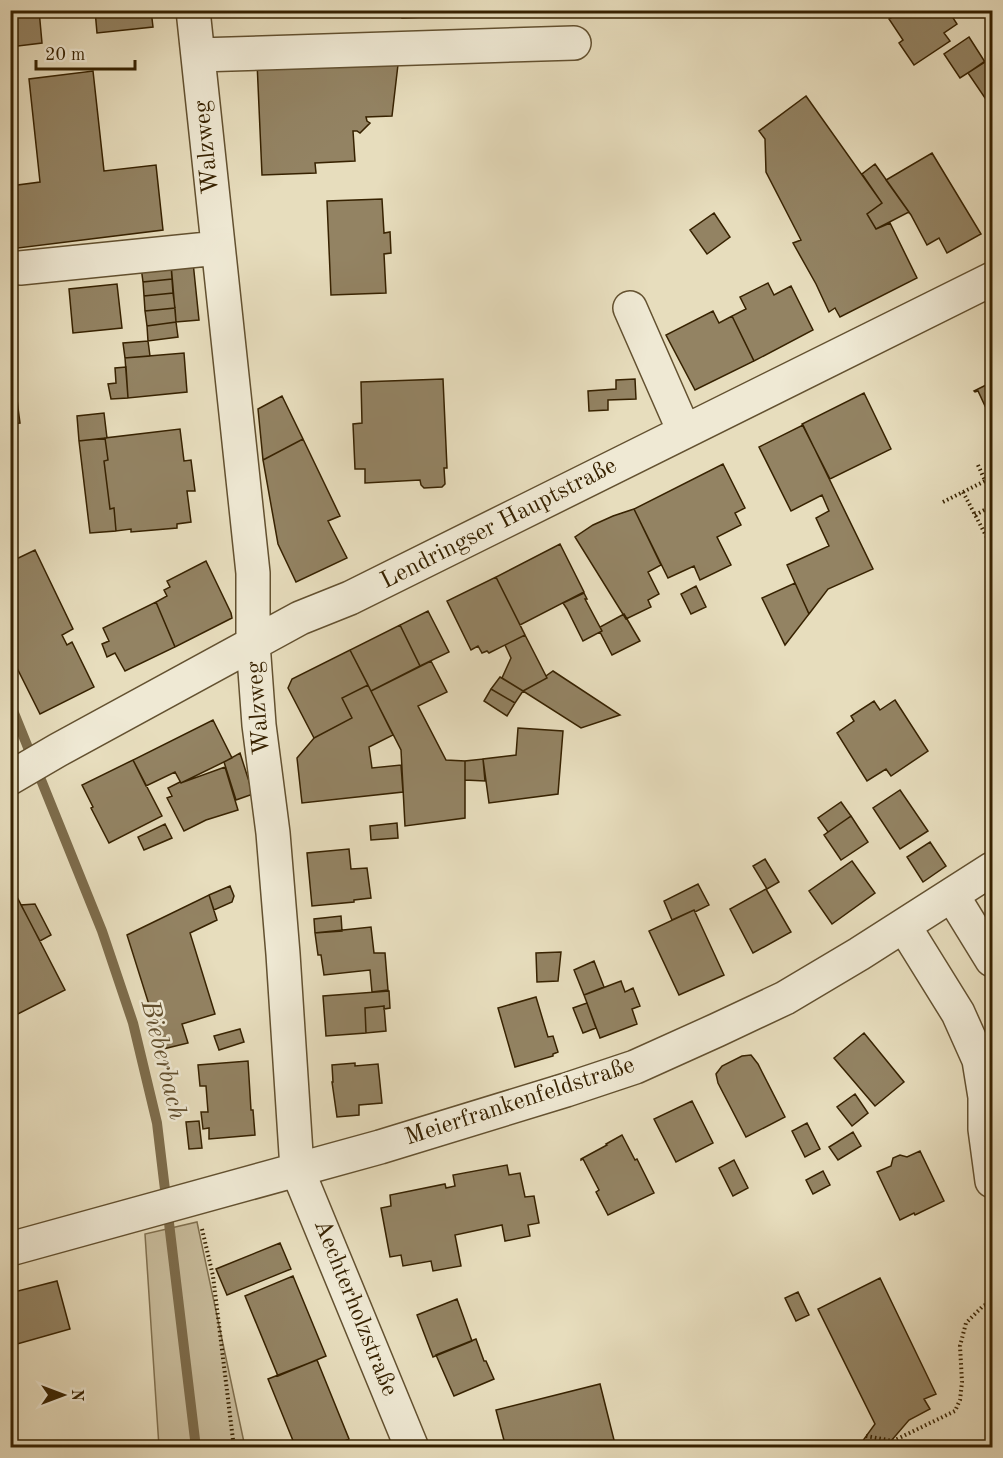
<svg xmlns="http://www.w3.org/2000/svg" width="1003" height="1458" viewBox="0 0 1003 1458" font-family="'Old Standard TT',serif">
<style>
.green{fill:#c9bd9d;stroke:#80704f;stroke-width:1.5}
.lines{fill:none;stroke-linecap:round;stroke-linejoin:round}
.stream{stroke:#7d6c4b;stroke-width:10}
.building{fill:#938363;stroke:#372201;stroke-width:1.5}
.minor-casing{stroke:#635130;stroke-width:36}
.path{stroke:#372201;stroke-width:4;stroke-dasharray:1.5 3;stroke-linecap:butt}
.minor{stroke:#efe9d4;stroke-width:33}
.labels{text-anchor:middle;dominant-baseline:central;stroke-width:5;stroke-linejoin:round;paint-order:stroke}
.street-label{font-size:24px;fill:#372201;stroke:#efe9d4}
.water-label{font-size:26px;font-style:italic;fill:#604d2c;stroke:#efe9d4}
</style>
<rect width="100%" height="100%" fill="#e7ddbd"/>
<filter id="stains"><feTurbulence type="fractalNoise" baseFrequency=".00333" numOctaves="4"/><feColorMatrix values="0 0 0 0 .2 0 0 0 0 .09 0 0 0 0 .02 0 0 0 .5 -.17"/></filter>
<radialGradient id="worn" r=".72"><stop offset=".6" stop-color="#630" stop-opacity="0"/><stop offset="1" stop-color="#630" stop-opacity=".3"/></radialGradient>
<path class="green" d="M197,1222L245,1447H159L145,1234Z"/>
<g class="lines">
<path class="stream" d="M10,703L102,931L133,1023L157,1123L196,1448"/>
</g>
<path class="building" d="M10,10H39L42,43L10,47Z
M39,10H56L57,15L39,17Z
M95,10H151L153,27L97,33Z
M401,10H549V12L402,18Z
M890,10H948L957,24L944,33L950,41L914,65L899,43L903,40L889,19L894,16Z
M969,37L985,62L960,78L944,54Z
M399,56L392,116L366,117L367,121L370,123L360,133L357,131H353L355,161L315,163L316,173L262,175L257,62Z
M988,59L992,65V93L985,98L968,73Z
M93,71L104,171L156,165L163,230L10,249V186L40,182L29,79Z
M806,96L882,203L867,214L876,229L890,223L917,278L840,317L835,308L829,312L816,284L793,243L801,240L766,172L765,139L759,131Z
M932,153L981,234L947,253L939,238L927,245L911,215L886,180Z
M875,164L909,212L876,229L867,214L882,203L862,174Z
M382,199L384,233L390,232L391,253L384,254L386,293L331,295L327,201Z
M714,213L730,237L707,254L690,230Z
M193,262L199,320L176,322L171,264Z
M171,264L172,279L143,282L141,267Z
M172,279L173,293L144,296L143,282Z
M768,283L774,295L791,286L813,330L754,361L732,316L746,309L740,297Z
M117,284L122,328L73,333L69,289Z
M173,293L175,308L145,311L144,296Z
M175,308L176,322L147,326L145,311Z
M713,311L719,323L732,316L754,361L695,390L666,335Z
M176,322L178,337L148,341L147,326Z
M148,341L150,356L125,358L123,343Z
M10,350H12L15,380H10Z
M184,353L187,392L128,398L125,358Z
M126,367L128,398L111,399L108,384L116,383L115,368Z
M443,379L447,468H444L445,484L442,487L424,488L421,485L420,480L365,483V469H355L353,424L362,423L361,382Z
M635,379L636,399L608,400V410L589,411L588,391L616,389V380Z
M10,380H15L18,408L10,409Z
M992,382V421L978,391L975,392L974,391Z
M864,393L891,449L830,479L802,424Z
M282,396L303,439L263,460L258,409Z
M18,408L20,423L10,424V409Z
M104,413L107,438L79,441L77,416Z
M803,425L873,569L828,589L809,614L787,565L829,546L816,518L829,511L822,495L791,511L759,447Z
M180,429L184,461L191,460L195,491H187L191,522L177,524V528L131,532V529L116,531L114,508L110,509L104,461L108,460L105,438Z
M105,438L108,460L104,461L110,509L114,508L116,531L90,533L79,441Z
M303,439L340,516L328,521L347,558L296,582L278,544L263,460Z
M723,464L745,508L735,513L741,525L717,537L731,565L700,580L694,566L668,578L634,509Z
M634,509L661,565L648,572L659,594L648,600L651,607L626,619L575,537L593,525L613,516Z
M560,544L584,592L520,625L496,577Z
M35,550L73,629L62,635L67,645L72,642L94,687L40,714L10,654V562Z
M206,561L231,613L232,618L175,647L156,602L167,596L164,590L170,587L167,581Z
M496,577L525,635L489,653L487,651L482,653L478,646L471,650L447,601Z
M795,583L809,614L785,645L762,598Z
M696,586L706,607L691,614L681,594Z
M584,593L587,599H585L602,631L583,641L567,609L563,603Z
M156,602L175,647L125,671L115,653L107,657L102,644L109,641L103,628Z
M428,611L449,652L420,666L400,625Z
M624,614L640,641L612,655L600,632L602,631L600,627Z
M400,625L420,666L371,691L350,650Z
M525,635L547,678L523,691L502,678L511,658L505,645Z
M350,650L368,685L342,698L352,718L314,738L288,688L292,679Z
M431,661L447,692L418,706L446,760L465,761V818L405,826L401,750L371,691Z
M553,671L620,715L581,728L523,691L547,678L546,676Z
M500,677L523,691L515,703L491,689Z
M368,685L393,735L369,747L372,768L401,765L403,792L302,803L297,758L314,738L352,718L342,698Z
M491,689L515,703L507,716L484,701Z
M895,700L928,751L891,776L886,769L867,781L837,733L854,721L851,716L874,701L880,710Z
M213,720L232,758L181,783L175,772L146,786L133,760Z
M518,728L563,731L558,794L489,803L483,759L516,755Z
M240,753L253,794L236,800L224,762Z
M483,759L485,781L465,780V761Z
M133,760L162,816L109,843L91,808L93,807L82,785Z
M225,767L238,810L206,820L184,831L167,798L172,796L168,788L180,782L181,783Z
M900,790L928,831L900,849L873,808Z
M841,802L851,816L828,832L818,818Z
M851,816L868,842L841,860L824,835Z
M397,823L398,838L371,840L370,826Z
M165,824L172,838L144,850L138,837Z
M930,842L946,866L923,882L907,857Z
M349,849L351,869L367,868L371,898L354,900V902L312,906L307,853Z
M765,859L779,882L767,889L753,866Z
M852,861L875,893L832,924L809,891Z
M698,884L709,905L695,912L694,910L672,920L664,901Z
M230,886L234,896L232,902L214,910L209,895Z
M766,889L791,932L753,953L730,909Z
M15,893L65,990L10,1018V896Z
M209,895L217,920L190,933L215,1014L182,1024L188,1043L163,1049L127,935Z
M35,904L51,935L40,941L21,905Z
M694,910L724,975L679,995L649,931Z
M341,916L342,931L315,933L314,919Z
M371,927L374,953H385L388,990L372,992L370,970L324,975L321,955H318L315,933Z
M561,952L558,981L537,982L536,953Z
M594,961L604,987L584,995L574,970Z
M621,981L625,992L633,988L640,1006L632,1009L637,1024L600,1038L584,995Z
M389,991L390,1008L384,1009V1006L365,1008L366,1033L326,1036L323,996Z
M536,997L548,1037L553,1036L558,1052L553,1054V1056L515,1067L498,1008Z
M587,1003L596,1028L583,1033L573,1008Z
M384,1006L386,1031L366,1033L365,1008Z
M240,1029L244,1042L219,1050L214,1036Z
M864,1033L904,1082L875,1106L834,1058Z
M751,1055L758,1064L785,1117L746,1137L718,1083L716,1074L722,1066L742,1056Z
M248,1061L251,1110H253L255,1135L209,1139V1128L203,1129L201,1112H208L206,1086H200L198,1065Z
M355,1063V1066L378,1064L382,1103L359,1105V1115L337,1117L332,1082H333L332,1065Z
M855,1094L868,1113L852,1126L837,1107Z
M692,1101L713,1143L676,1162L654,1119Z
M199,1121L202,1148L189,1149L186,1122Z
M807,1123L820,1149L805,1157L792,1131Z
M853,1132L861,1146L838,1160L829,1147Z
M622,1135L635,1160L637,1159L654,1193L608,1215L596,1192L599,1190L583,1159L581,1160V1159L607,1145L606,1144Z
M920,1151L944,1201L915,1215L914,1213L900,1220L877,1172L891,1166L893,1158L900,1155L907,1157Z
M734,1160L748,1188L733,1196L719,1168Z
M507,1165L509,1175L520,1173L525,1197L534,1196L539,1223L528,1225L530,1236L505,1241L502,1225L455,1235L461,1266L433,1271L431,1261L403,1266L401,1255L390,1257L381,1208L391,1206L390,1195L445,1184L446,1188L455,1186L453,1175Z
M823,1171L830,1185L813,1194L806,1180Z
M280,1243L291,1269L227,1295L216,1269Z
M293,1276L326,1356L278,1376L245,1296Z
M880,1278L936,1394L924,1399L930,1409L909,1420L885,1448H860L859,1446L875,1424L818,1309Z
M57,1281L70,1329L10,1346V1293Z
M798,1292L809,1315L796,1321L785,1298Z
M457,1299L472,1341L433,1357L417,1315Z
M476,1339L484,1361H486L494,1379L454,1396L436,1355Z
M317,1360L349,1439L330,1448H296L268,1379Z
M600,1384L616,1448H506L496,1410Z"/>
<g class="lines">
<g class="minor-casing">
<path id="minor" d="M193,10L253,573V643L259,725L273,833L283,954L297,1169L412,1448
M198,55L574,43
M20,268L218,248
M630,308L684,431
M10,778L58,750L300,618L350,598L992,279
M952,895L992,960
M904,926L958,1013L979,1060L985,1097V1129L992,1181
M10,1249L380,1147L566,1090L635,1067L717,1030L785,998L859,954L992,869"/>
</g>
<path class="path" d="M978,465L992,496
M963,492L992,547
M943,502L985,481
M975,515L992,506
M202,1229L213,1276L234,1448
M866,1436L893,1441L955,1411L960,1400L962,1382L960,1346L966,1323L983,1306L992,1302"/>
<use href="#minor" class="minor"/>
</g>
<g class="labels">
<g class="street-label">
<text transform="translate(207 147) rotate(-96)">Walzweg</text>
<text transform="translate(499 524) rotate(-27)">Lendringser Hauptstraße</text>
<text transform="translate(259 708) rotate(-95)">Walzweg</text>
<text transform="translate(520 1102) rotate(-18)">Meierfrankenfeldstraße</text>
<text transform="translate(355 1308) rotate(68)">Aechterholzstraße</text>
</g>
<g class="water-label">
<text transform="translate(163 1060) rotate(76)">Bieberbach</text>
</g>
</g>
<rect width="1003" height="1458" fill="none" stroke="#e7ddbd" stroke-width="36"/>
<rect x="12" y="12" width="979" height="1434" fill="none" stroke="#372201" stroke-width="3"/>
<rect x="18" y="18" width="967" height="1422" fill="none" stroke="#372201" stroke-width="1.5"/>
<g transform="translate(63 1395) rotate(90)" stroke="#efe9d4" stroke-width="4.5" paint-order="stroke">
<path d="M0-4.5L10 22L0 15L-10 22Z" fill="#372201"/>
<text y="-9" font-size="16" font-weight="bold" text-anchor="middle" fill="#372201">N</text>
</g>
<path d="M36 60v9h99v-9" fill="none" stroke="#372201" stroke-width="3"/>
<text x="45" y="60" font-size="18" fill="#372201" stroke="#efe9d4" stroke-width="4.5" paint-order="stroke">20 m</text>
<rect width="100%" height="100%" filter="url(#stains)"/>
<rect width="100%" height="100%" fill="url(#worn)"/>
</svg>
